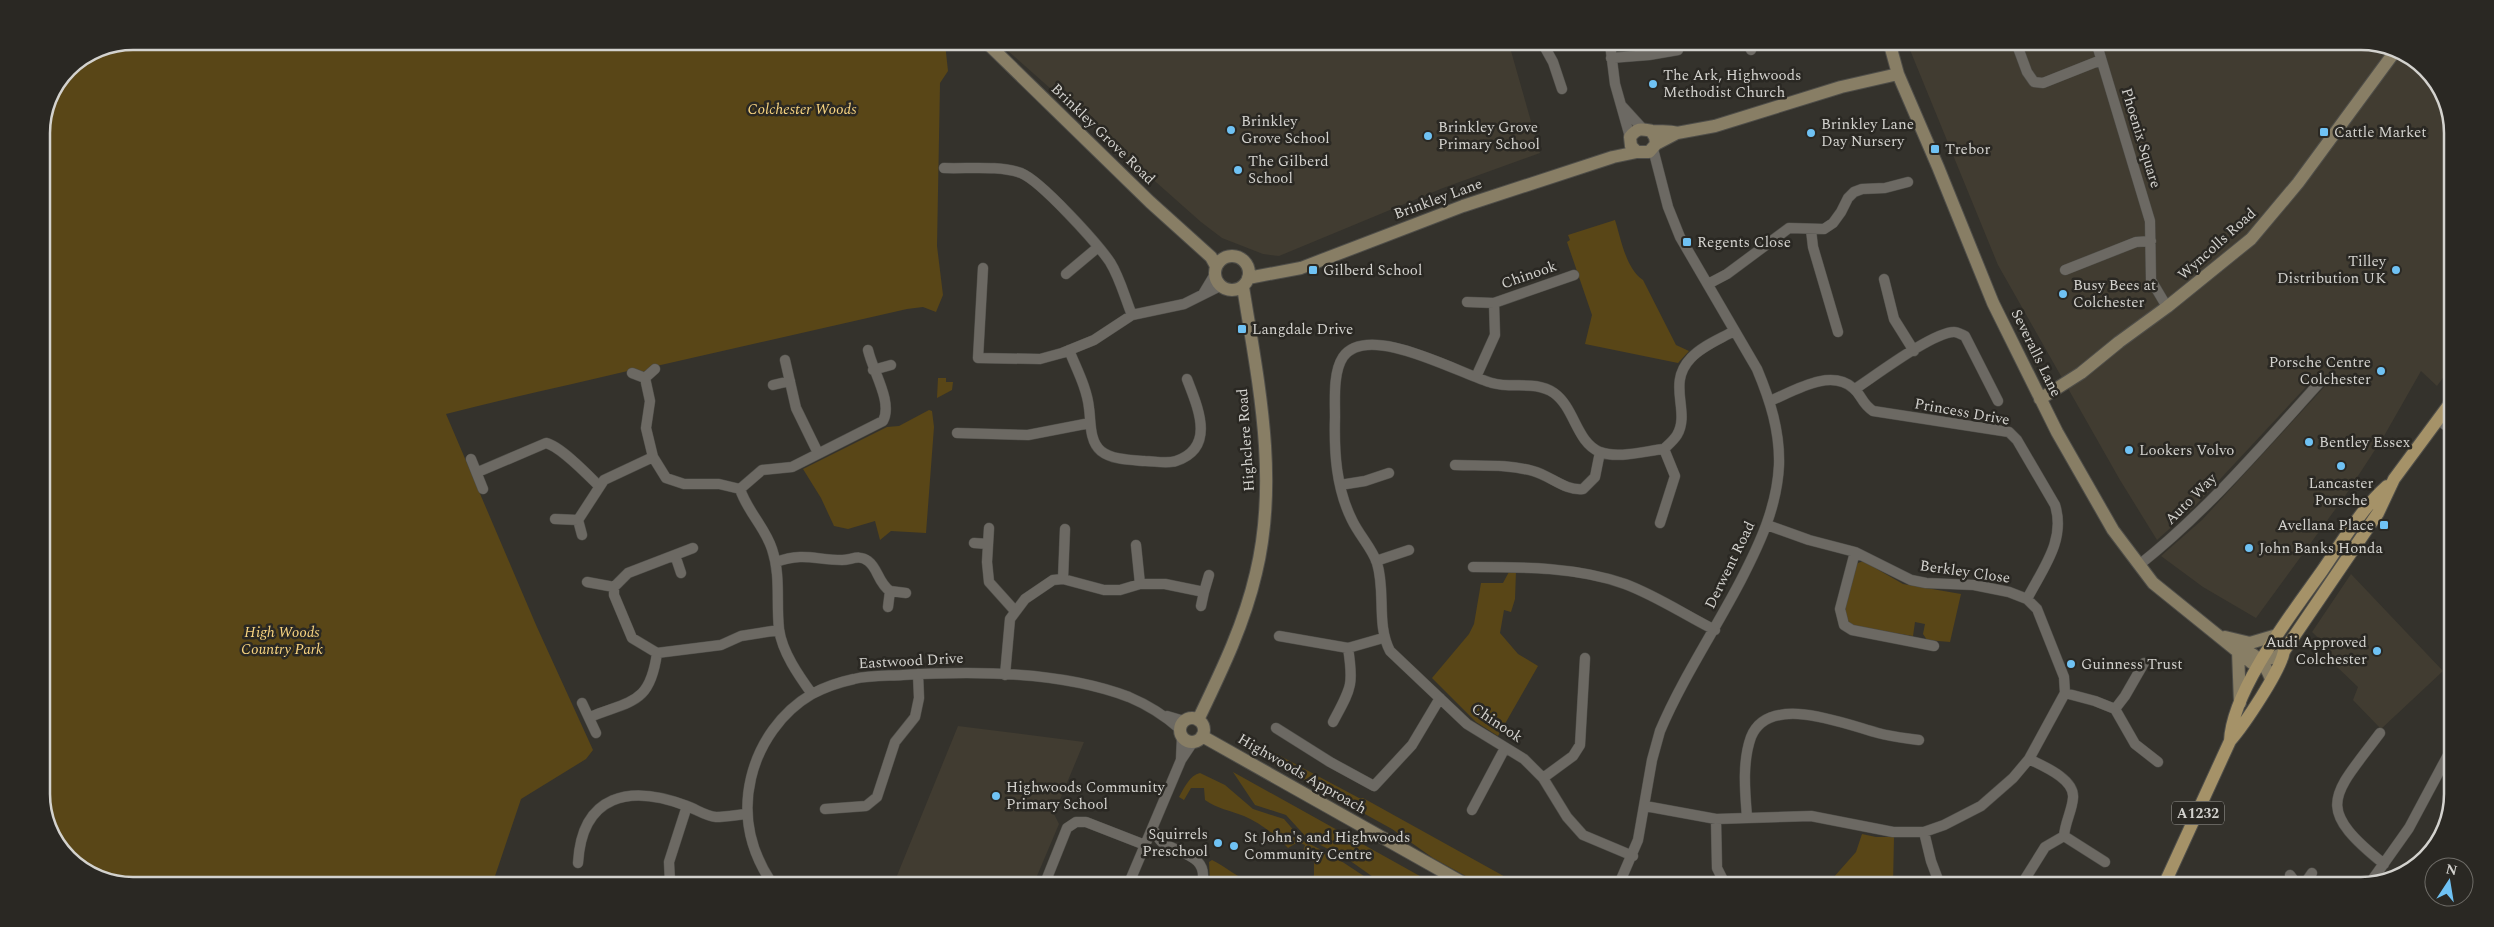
<svg xmlns="http://www.w3.org/2000/svg" width="2494" height="927" viewBox="0 0 2494 927" font-family="Spectral,serif">
<style>
.built{fill:#413c31}
.green{fill:#594617}
.lines{fill:none;stroke-linecap:round;stroke-linejoin:round}
.street-casing{stroke:#4f4e49;stroke-width:11}
.secondary-casing{stroke:#4f4e49;stroke-width:14}
.primary-casing{stroke:#4f4e49;stroke-width:14}
.street{stroke:#6c6963;stroke-width:10}
.secondary{stroke:#887e65;stroke-width:12}
.primary{stroke:#a59268;stroke-width:12}
.poi-dot{fill:#6fc2f4;stroke:#2a2823;stroke-width:2}
.labels{text-anchor:middle;dominant-baseline:central;stroke-width:5;stroke-linejoin:round;paint-order:stroke}
.shield{fill:#2a2823;stroke:#a09f9b;stroke-width:1}
.shield-label{font-size:14px;font-weight:bold;fill:#d3d2ce}
.poi-label{font-size:15px;fill:#d3d2ce;stroke:#2a2823;text-anchor:start}
.park-label{font-size:15px;font-style:italic;fill:#f8d480;stroke:#2a2823}
.street-label{font-size:15px;fill:#d3d2ce;stroke:#2a2823}
.rim{fill:none;stroke:#d3d2ce;stroke-width:2.5}
</style>
<rect width="100%" height="100%" fill="#34322c"/>
<path class="built" d="M999,43L1509,44L1540,153L1443,188L1279,256L1263,254L1222,238L1201,222Z
M1908,45L2390,46L2434,77L2453,126L2451,367L2437,386L2421,371L2384,436L2345,496L2256,618L2203,587L2161,556L2202,520L2327,384L2317,375L2196,505L2157,540L2120,480L1998,265Z
M2351,574L2443,671L2381,729L2353,700L2358,687L2335,665L2338,661L2329,652L2330,649L2312,632Z
M958,726L1084,742L1054,814L1059,824L1034,883H894Z"/>
<path class="green" d="M133,41L945,43L948,71L940,83L937,246L943,295L936,312L923,307L907,309L652,367L643,372L632,370C570,385 508,398 446,414L536,625L593,750L586,759L521,799L493,882L104,881L60,850L41,801V127L68,68L98,48Z
M1615,220C1621,239 1626,269 1643,280L1676,345L1689,351L1678,363L1585,344L1592,315L1567,242L1570,240L1568,235Z
M938,378H946V382H953L952,390L937,398Z
M929,410L932,411L934,427L926,533L891,531L880,540L875,521L848,529L834,526L821,498L803,469L887,427L899,426Z
M1863,561L1903,584L1961,594L1950,642L1927,640L1923,634L1925,624L1915,622L1913,636L1852,626C1838,612 1851,584 1855,567L1858,563Z
M1510,570L1516,571L1515,599L1511,612L1504,610L1500,633L1518,654L1538,666L1498,736L1476,722L1432,678L1469,634L1474,624L1481,583H1503Z
M1254,742L1359,798H1363L1518,884H1480L1433,858L1392,829L1249,750Z
M1233,772L1427,880L1434,884H1383L1349,860L1307,838L1286,815L1255,805Z
M1200,773L1225,785L1253,809L1284,819L1302,840L1335,857L1376,884H1310L1314,875V862L1302,854L1305,845L1298,842L1288,848C1276,835 1260,823 1244,816C1231,811 1216,808 1205,800L1204,788H1191L1184,800L1179,797C1184,788 1190,775 1200,773Z
M1862,834L1876,837H1894L1893,885H1830L1833,878L1856,852Z
M1212,860C1226,867 1238,878 1252,883L1238,880L1235,883H1210L1209,862Z"/>
<g class="lines">
<g class="street-casing">
<path id="street" d="M1523,44H1533
M1543,44L1553,62L1562,89
M1610,44L1615,84L1630,137
M1749,45L1751,50
M2017,45L2027,72L2034,82L2043,83L2101,60
M2097,45L2150,221L2151,280L2167,307
M1611,58L1649,55L1678,50
M1621,105L1642,128
M944,168C968,169 998,165 1021,173C1041,181 1097,243 1110,262C1120,278 1125,298 1132,315
M1811,230L1813,247L1838,332
M983,268L978,358L1040,359L1062,353L1094,340L1132,315L1184,304L1220,286
M2065,270L2136,242L2151,241
M1066,274L1097,248
M1884,279L1894,319L1914,351
M1708,284L1727,274L1789,228L1824,229L1833,223L1841,212L1848,198L1854,192L1862,189L1885,188L1908,182
M1203,294L1215,274
M1467,302L1494,303L1574,275
M1069,350C1076,368 1087,388 1089,408C1091,421 1089,441 1101,451C1112,460 1132,460 1145,461C1154,461 1167,464 1176,461C1217,447 1197,406 1187,379
M785,360L796,408L818,453
M655,369L645,378L650,401L646,428L653,457L666,478L684,484H719L740,489L762,470L792,467L883,421C893,402 873,372 868,350
M873,370L891,365
M632,373L645,378
M1476,377L1495,335L1494,303
M773,385L790,381
M1855,389C1875,376 1933,332 1954,332C1958,332 1962,335 1965,336L1998,401
M1770,401C1794,391 1830,368 1853,388C1862,395 1861,403 1873,411L2009,432L2017,440L2055,505C2066,540 2043,568 2027,599
M2438,420L2451,429
M957,433L1028,435L1090,423
M471,459L483,489
M1455,465C1481,466 1508,464 1533,471C1551,476 1565,491 1583,489L1595,477L1600,452
M478,472L546,443C560,446 588,475 599,486
M1340,485L1365,481L1389,473
M740,489C747,511 765,527 772,549C781,576 776,602 779,629C782,652 799,676 812,694
M555,519L578,520
M1660,523L1675,476L1664,449
M989,528L987,562L989,582L1015,611
M582,535L578,520L604,480L653,457
M974,543L988,544
M1136,545L1140,584
M1855,552L1840,609L1844,625L1852,630L1934,646
M675,555L681,573
M1376,561L1409,550
M776,562C804,552 816,560 842,560C851,560 859,554 868,561C878,568 878,583 890,591L888,607
M2139,565C2206,512 2262,446 2320,382
M1473,567C1524,567 1577,567 1625,584C1657,596 1685,615 1715,630
M1063,579L1065,529
M587,582L614,587L628,573L693,548
M614,587V595L632,638L657,653L721,645L741,636L779,630
M890,591L906,593
M1204,592L1209,575
M1279,636L1348,648L1383,638
M1005,675L1010,619L1025,599L1053,580L1063,579L1104,590H1120L1140,584H1165L1204,592L1201,606
M2065,693L2095,701L2115,709L2135,744L2158,762
M582,703L596,733
M2115,709L2125,696L2144,663
M1167,716L1184,721
M590,717C632,700 650,704 657,653
M1333,722C1351,688 1354,686 1348,648
M1276,728L1330,762L1374,786L1412,745L1440,698
M2380,733C2332,797 2313,807 2384,864
M1181,759L1182,737
M2029,759C2043,766 2075,779 2073,798C2072,811 2065,822 2064,836
M1543,778L1573,756L1580,745L1585,658
M1645,806L1716,819L1811,816L1893,832H1924L1944,825L1981,806L2013,778L2029,759L2065,693L2064,677L2037,609L2027,599L2009,592L1974,585L1926,583L1911,580L1855,552L1809,540L1767,525
M825,809L866,806L877,797L895,742L915,717L919,698L918,674
M1472,810L1505,748
M1747,817C1745,792 1742,762 1751,737C1769,692 1847,725 1878,733C1892,737 1905,738 1919,740
M1716,819L1717,868L1725,884
M1153,829C1156,833 1158,839 1162,842C1179,854 1209,855 1202,883
M1924,832L1931,861L1940,885
M2064,836L2105,862
M1633,856L1583,835L1567,817L1543,778L1524,759L1467,724L1390,651C1376,624 1386,592 1377,563C1372,548 1359,535 1352,520C1336,488 1334,452 1335,417C1335,399 1333,372 1343,357C1368,321 1462,375 1492,383C1513,389 1535,380 1554,393C1575,408 1576,442 1600,452C1618,459 1645,451 1664,449C1668,445 1674,440 1677,435C1691,411 1666,384 1691,358C1702,346 1720,339 1734,331
M578,863C582,794 630,784 687,806C696,809 705,816 716,817C726,817 736,815 746,814
M2290,875L2298,886
M2025,879L2045,847L2064,836
M670,882L669,862L687,806
M771,882C750,850 742,816 751,778C759,744 781,712 812,694C825,687 840,682 854,679C870,675 888,676 903,675C975,671 1061,671 1129,697C1148,705 1164,715 1180,729
M1045,883L1067,828L1076,822H1086L1145,845
M1129,883L1181,760L1193,742
M2370,883L2409,828L2448,755
M1619,884L1638,840L1652,760L1660,731C1682,679 1715,630 1741,580C1760,543 1777,507 1779,465C1780,431 1770,400 1757,369L1680,237L1668,207L1653,149
M2303,886L2312,873"/>
</g>
<g class="secondary-casing">
<path id="secondary" d="M987,43L1150,202L1211,257L1216,266
M1890,45L1898,74L1938,167L1993,303L2057,432L2113,530L2153,583L2252,663L2276,657L2284,651
M1656,144L1677,133L1715,126L1841,87L1898,74
M1637,152L1631,146L1630,137C1638,127 1642,129 1652,131C1661,132 1667,130 1677,133
M1215 273a17 17 0 1 1 34 0a17 17 0 1 1-34 0Z
M1248,278L1301,268L1463,206L1613,157L1637,152H1649L1656,144L1655,137L1651,131
M2040,399L2081,373L2119,342L2167,307L2251,239L2298,183L2396,50
M2225,637L2250,643L2277,635
M2236,647C2254,653 2264,660 2271,679
M2238,651L2240,703
M1180 730a12 12 0 1 1 24 0a12 12 0 1 1-24 0Z
M1198,720C1221,672 1244,625 1256,573C1279,478 1258,381 1243,287
M1202,736L1465,884"/>
</g>
<g class="primary-casing">
<path id="primary" d="M2230,741C2232,690 2293,612 2322,571C2342,542 2361,509 2387,486
M2164,885L2230,741C2244,725 2281,670 2284,651L2378,513L2394,479L2451,402"/>
</g>
<use href="#street" class="street"/>
<use href="#secondary" class="secondary"/>
<use href="#primary" class="primary"/>
</g>
<g class="poi-dot">
<circle cx="1653" cy="84" r="5"/>
<circle cx="1231" cy="130" r="5"/>
<rect x="2319" y="127" width="10" height="10" rx="2.5"/>
<circle cx="1811" cy="133" r="5"/>
<circle cx="1428" cy="136" r="5"/>
<rect x="1930" y="144" width="10" height="10" rx="2.5"/>
<circle cx="1238" cy="170" r="5"/>
<rect x="1682" y="237" width="10" height="10" rx="2.5"/>
<rect x="1308" y="265" width="10" height="10" rx="2.5"/>
<circle cx="2396" cy="270" r="5"/>
<circle cx="2063" cy="294" r="5"/>
<rect x="1237" y="324" width="10" height="10" rx="2.5"/>
<circle cx="2381" cy="371" r="5"/>
<circle cx="2309" cy="442" r="5"/>
<circle cx="2129" cy="450" r="5"/>
<circle cx="2341" cy="466" r="5"/>
<rect x="2379" y="520" width="10" height="10" rx="2.5"/>
<circle cx="2249" cy="548" r="5"/>
<circle cx="2377" cy="651" r="5"/>
<circle cx="2071" cy="664" r="5"/>
<circle cx="996" cy="796" r="5"/>
<circle cx="1218" cy="843" r="5"/>
<circle cx="1234" cy="846" r="5"/>
</g>
<g class="labels">
<rect class="shield" x="2172" y="801.5" width="52" height="23" rx="4"/>
<g class="shield-label">
<text x="2198" y="813">A1232</text>
</g>
<g class="poi-label">
<text x="1663" y="75">The Ark, Highwoods<tspan x="1663" dy="17">Methodist Church</tspan></text>
<text x="1241" y="121">Brinkley<tspan x="1241" dy="17">Grove School</tspan></text>
<text x="1821" y="124">Brinkley Lane<tspan x="1821" dy="17">Day Nursery</tspan></text>
<text x="1438" y="127">Brinkley Grove<tspan x="1438" dy="17">Primary School</tspan></text>
<text x="2334" y="132">Cattle Market</text>
<text x="1945" y="149">Trebor</text>
<text x="1248" y="161">The Gilberd<tspan x="1248" dy="17">School</tspan></text>
<text x="1697" y="242">Regents Close</text>
<text x="2386" y="261" text-anchor="end">Tilley<tspan x="2386" dy="17">Distribution UK</tspan></text>
<text x="1323" y="270">Gilberd School</text>
<text x="2073" y="285">Busy Bees at<tspan x="2073" dy="17">Colchester</tspan></text>
<text x="1252" y="329">Langdale Drive</text>
<text x="2371" y="362" text-anchor="end">Porsche Centre<tspan x="2371" dy="17">Colchester</tspan></text>
<text x="2319" y="442">Bentley Essex</text>
<text x="2139" y="450">Lookers Volvo</text>
<text x="2341" y="483" text-anchor="middle">Lancaster<tspan x="2341" dy="17">Porsche</tspan></text>
<text x="2374" y="525" text-anchor="end">Avellana Place</text>
<text x="2259" y="548">John Banks Honda</text>
<text x="2367" y="642" text-anchor="end">Audi Approved<tspan x="2367" dy="17">Colchester</tspan></text>
<text x="2081" y="664">Guinness Trust</text>
<text x="1006" y="787">Highwoods Community<tspan x="1006" dy="17">Primary School</tspan></text>
<text x="1208" y="834" text-anchor="end">Squirrels<tspan x="1208" dy="17">Preschool</tspan></text>
<text x="1244" y="837">St John's and Highwoods<tspan x="1244" dy="17">Community Centre</tspan></text>
</g>
<g class="park-label">
<text x="802" y="109">Colchester Woods</text>
<text x="282" y="632">High Woods<tspan x="282" dy="17">Country Park</tspan></text>
</g>
<g class="street-label">
<text transform="translate(1103 134) rotate(44)">Brinkley Grove Road</text>
<text transform="translate(2141 138) rotate(73)">Phoenix Square</text>
<text transform="translate(1438 199) rotate(-20)">Brinkley Lane</text>
<text transform="translate(2217 244) rotate(-42)">Wyncolls Road</text>
<text transform="translate(1529 275) rotate(-19)">Chinook</text>
<text transform="translate(2036 353) rotate(64)">Severalls Lane</text>
<text transform="translate(1962 412) rotate(10)">Princess Drive</text>
<text transform="translate(1246 440) rotate(-94)">Highclere Road</text>
<text transform="translate(2191 499) rotate(-45)">Auto Way</text>
<text transform="translate(1730 565) rotate(-64)">Derwent Road</text>
<text transform="translate(1965 572) rotate(8)">Berkley Close</text>
<text transform="translate(911 661) rotate(-3)">Eastwood Drive</text>
<text transform="translate(1497 723) rotate(34)">Chinook</text>
<text transform="translate(1302 774) rotate(30)">Highwoods Approach</text>
</g>
</g>
<path d="M0 0H2494V927H0ZM133 50H2361A83 83 0 0 1 2444 133V794A83 83 0 0 1 2361 877H133A83 83 0 0 1 50 794V133A83 83 0 0 1 133 50Z" fill="#2a2823" fill-rule="evenodd"/>
<path class="rim" d="M133 50H2361A83 83 0 0 1 2444 133V794A83 83 0 0 1 2361 877H133A83 83 0 0 1 50 794V133A83 83 0 0 1 133 50Z"/>
<g transform="translate(2449 882) rotate(12)"><circle r="24" fill="#2a2823" stroke="#6e6c67"/>
<path d="M0-4L9 19L0 12L-9 19Z" fill="#6fc2f4"/>
<text y="-8" font-size="14" font-weight="bold" text-anchor="middle" fill="#d3d2ce">N</text>
</g>
</svg>
